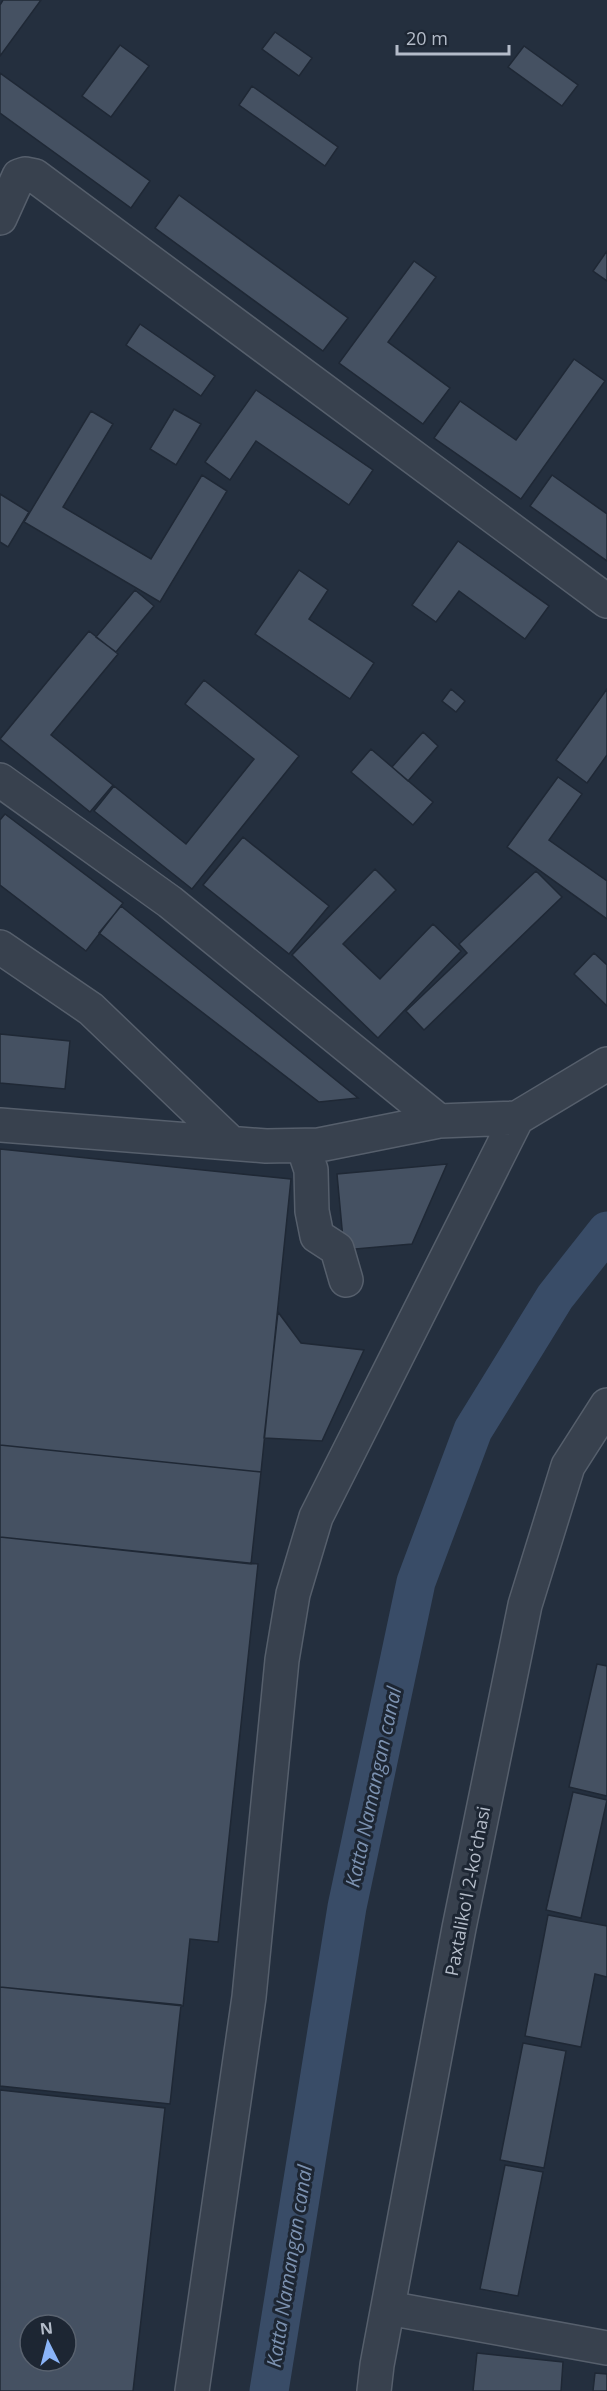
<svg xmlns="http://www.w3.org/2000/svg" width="607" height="2391" viewBox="0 0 607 2391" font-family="'Open Sans',sans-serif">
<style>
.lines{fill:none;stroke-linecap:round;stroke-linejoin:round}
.canal{stroke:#394c67;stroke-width:39}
.building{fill:#455162;stroke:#1f2835;stroke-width:1.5;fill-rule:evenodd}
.minor-casing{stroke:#565f6c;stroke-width:36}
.minor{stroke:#38414e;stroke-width:33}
.labels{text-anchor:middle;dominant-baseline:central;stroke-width:6;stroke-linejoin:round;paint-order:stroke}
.street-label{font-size:18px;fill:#b4bcc9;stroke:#1d2633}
.water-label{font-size:20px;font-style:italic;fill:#7c92b1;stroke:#1d2633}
</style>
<rect width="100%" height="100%" fill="#242f3e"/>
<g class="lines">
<path class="canal" d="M269,2391L347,1907L416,1582L473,1430L555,1297L607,1231"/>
</g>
<path class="building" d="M3,0H41L0,56V5Z
M275,32L312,58L299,76L262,49Z
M120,45L149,66L111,117L82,96Z
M524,46L578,85L562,106L508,67Z
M0,73L150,181L131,208L0,113Z
M252,86L338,147L325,166L239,105Z
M179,195L348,318L323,351L155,228Z
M607,251V281L593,271Z
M414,261L436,277L388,342L450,388L423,424L339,363Z
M140,324L215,376L201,396L126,345Z
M574,359L605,381L521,499L434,438L460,401L516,440Z
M256,390L373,470L349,505L256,441L230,480L205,462Z
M174,409L201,424L176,465L150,449Z
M91,411L113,424L63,507L151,559L202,475L227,491L160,602L24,522Z
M552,475L607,514V561L530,506Z
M0,494L29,512L8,547L0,542Z
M458,541L549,606L525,639L459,591L436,622L412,605Z
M299,570L328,590L309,619L374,663L350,699L255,634Z
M135,590L154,606L116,652L96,637Z
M89,631L118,654L51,735L113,785L90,812L0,739Z
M204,680L299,756L192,889L94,811L114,786L186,844L254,759L185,704Z
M451,689L465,701L456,712L442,701Z
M607,689V755L587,783L556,760Z
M423,732L438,746L408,781L392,767Z
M371,749L433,802L413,825L351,772Z
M558,777L582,794L549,840L607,881V919L507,847Z
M5,814L123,903L86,951L0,885V820Z
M243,837L329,906L289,954L203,885Z
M375,869L396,890L343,944L380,979L433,924L461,951L378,1038L292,955Z
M536,871L562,897L424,1030L406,1011L467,953L459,944Z
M121,906L358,1098L319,1102L99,933Z
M594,953L607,965V1006L574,974Z
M0,1034L70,1041L65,1089L0,1083Z
M0,1149L291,1179L261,1472L0,1445Z
M447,1164L412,1244L344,1250L337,1174Z
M278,1312L301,1343L364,1350L322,1441L264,1438Z
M0,1445L261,1472L251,1564L0,1537Z
M0,1537L258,1564L218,1942L190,1939L183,2006L0,1987Z
M597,1664L607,1666V1796L569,1787Z
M573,1792L607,1800L581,1918L546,1910Z
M548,1915L607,1926V1977L595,1974L581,2047L525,2036Z
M0,1987L181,2005L170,2104L0,2086Z
M523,2043L566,2051L544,2168L500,2160Z
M0,2090L165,2108L133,2391H0ZM30,2325H66V2361H30Z
M505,2165L543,2172L518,2296L480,2289Z
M477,2353L563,2362L561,2391H473Z
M595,2373L607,2374V2391H593Z"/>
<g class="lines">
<g class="minor-casing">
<path id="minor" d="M0,218L19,176L25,174L35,176L607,601
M0,780L170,902L439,1121
M0,947L91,1009L231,1143
M0,1125L266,1146L319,1145L439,1121L517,1118L607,1064
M303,1146L311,1170L312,1211L317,1236L337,1249L346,1280
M388,2308L607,2348
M192,2391L249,1997L282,1660L293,1594L316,1517L517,1118
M374,2391L377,2365L459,1928L525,1605L568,1466L607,1405"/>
</g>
<use href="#minor" class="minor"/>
</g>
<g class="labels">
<g class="street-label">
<text transform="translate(467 1891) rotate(-79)">Paxtalikoʻl 2-koʻchasi</text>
</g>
<g class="water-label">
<text transform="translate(373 1787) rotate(-78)">Katta Namangan canal</text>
<text transform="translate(289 2266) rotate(-81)">Katta Namangan canal</text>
</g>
</g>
<g transform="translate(48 2343) rotate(354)"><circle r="28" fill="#1d2633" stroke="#59626f" stroke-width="1.5"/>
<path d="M0-4.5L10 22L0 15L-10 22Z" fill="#8ab4f8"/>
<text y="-9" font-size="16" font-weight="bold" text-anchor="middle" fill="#b4bcc9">N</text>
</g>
<path d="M397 45v9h112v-9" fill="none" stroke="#b4bcc9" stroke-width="3"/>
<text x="406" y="45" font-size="18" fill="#b4bcc9" stroke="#1d2633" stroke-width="4.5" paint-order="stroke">20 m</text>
</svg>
